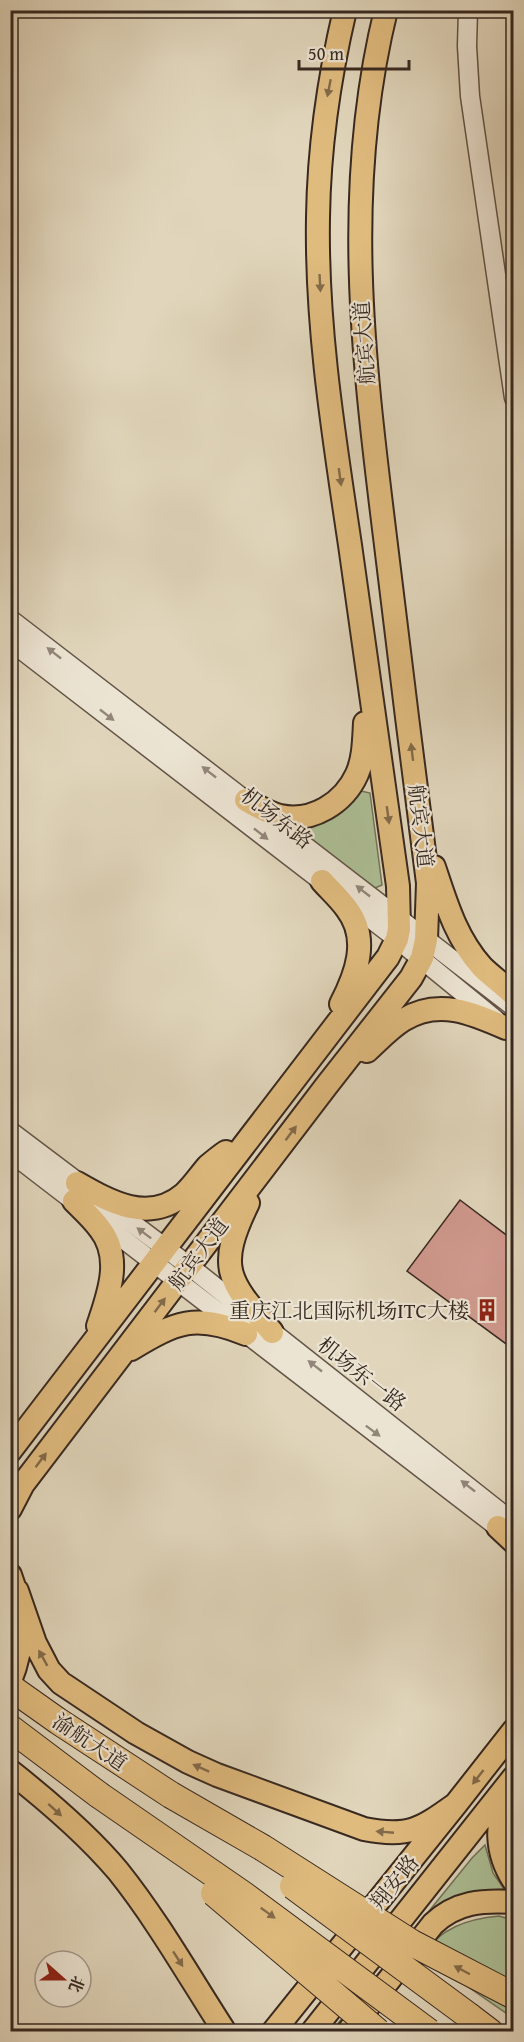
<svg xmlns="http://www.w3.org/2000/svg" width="524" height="2042" viewBox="0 0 524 2042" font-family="'Gentium Book Plus','Noto Serif SC',serif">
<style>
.green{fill:#adbf96;stroke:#72745b;stroke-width:1.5}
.building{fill:#d0998e;stroke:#382920;stroke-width:1.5}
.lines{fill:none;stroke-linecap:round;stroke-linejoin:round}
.minor-casing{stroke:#625447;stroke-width:21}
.major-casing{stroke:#382920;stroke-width:26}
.highway-casing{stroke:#382920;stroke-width:28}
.minor{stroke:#ece4d3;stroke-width:18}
.major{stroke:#e0bb7e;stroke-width:22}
.highway{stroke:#e0bb7e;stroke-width:26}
.highway-bridge-casing{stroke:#382920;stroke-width:28;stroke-linecap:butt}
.highway-bridge{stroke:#e0bb7e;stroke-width:26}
.oneway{fill:#846b4a}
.oneway2{fill:#92867a}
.labels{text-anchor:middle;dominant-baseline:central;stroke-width:4.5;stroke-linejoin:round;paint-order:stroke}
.street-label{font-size:21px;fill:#382920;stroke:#ece4d3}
.poi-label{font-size:21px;fill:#382920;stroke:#ece4d3;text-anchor:end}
</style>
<rect width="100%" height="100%" fill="#e1d6bc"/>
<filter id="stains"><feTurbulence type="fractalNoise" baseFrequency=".00333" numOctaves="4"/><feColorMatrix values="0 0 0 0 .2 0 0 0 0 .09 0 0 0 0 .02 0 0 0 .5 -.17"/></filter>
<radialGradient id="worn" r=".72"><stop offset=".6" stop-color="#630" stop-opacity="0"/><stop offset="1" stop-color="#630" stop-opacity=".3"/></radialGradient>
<path class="green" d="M361,791L370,793L382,885L373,889L300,831L301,828C327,824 346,811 361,791Z
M485,1845L493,1873L504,1889L470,1892L458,1896L337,2031L331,2032L472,1858Z
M499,1916L513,1920V2018L422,1955C441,1928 467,1919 499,1916Z"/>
<path class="building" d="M460,1200L513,1240V1349L407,1271Z"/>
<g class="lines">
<g class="minor-casing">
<path id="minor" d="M468,10L467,46L470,96L514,398
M10,619L514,1007
M10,641L397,939L496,1020
M10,1131L189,1266L514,1523
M10,1152L508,1535"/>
</g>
<g class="major-casing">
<path id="major" d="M246,800C257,806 268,813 280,816C312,823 344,803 357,774C364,758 364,740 365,723
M434,867C446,903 456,938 482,967C492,977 504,985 514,995
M322,881C330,890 340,899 347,909C370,939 356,975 341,1004
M367,1051C378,1041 390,1028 403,1020C438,998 472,1013 506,1028
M77,1183C110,1202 149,1224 184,1194C193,1186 200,1175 208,1166C214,1161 220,1156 226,1152
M74,1201C83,1210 93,1219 100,1229C123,1258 108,1296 98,1326
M248,1203C216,1269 228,1280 272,1332
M131,1349C176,1322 195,1313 246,1334
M10,1451L388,957L397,939L399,929L398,886C382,773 366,659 350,545C334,437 316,327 318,217C319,147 329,78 345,10
M10,1509L23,1484L327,1085L411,978L422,958L426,940L428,883C413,768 399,652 385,537C363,358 342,189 386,10
M498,1527L514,1542
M10,1575C24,1611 25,1645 10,1681
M17,1591L35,1643L49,1670L61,1683L136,1733L188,1762L217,1775L364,1829C409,1838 421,1829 456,1804
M10,1771C48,1801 87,1834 118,1871C158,1921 190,1978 225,2032
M510,1791C495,1821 495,1852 514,1881
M273,2032L456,1804L514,1730
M312,2032L514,1777
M348,2032L433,1924C456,1902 482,1900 514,1902"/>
</g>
<g class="highway-casing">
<path id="highway" d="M10,1687L58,1721L171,1795
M10,1728L99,1795
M469,2016L490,2032"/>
</g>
<use href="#minor" class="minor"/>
<use href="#major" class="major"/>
<use href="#highway" class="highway"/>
<g class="highway-bridge-casing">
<path id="highway-bridge" d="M99,1795L244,1895L429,2032
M171,1795L263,1848L412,1943L514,1996
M293,1886L469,2016
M214,1893L378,2032"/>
</g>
<use href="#highway-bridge" class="highway-bridge"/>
</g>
<defs><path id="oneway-solid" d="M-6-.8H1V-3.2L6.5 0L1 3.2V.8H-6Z" transform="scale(1.5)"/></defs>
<g class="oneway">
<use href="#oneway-solid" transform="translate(329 88) rotate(101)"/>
<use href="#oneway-solid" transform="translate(320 283) rotate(87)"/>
<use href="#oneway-solid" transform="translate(340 477) rotate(82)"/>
<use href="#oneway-solid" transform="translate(412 752) rotate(-97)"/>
<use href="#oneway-solid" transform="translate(388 815) rotate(82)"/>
<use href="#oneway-solid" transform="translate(291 1133) rotate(-53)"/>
<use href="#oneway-solid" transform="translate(160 1305) rotate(-53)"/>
<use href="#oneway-solid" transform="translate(41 1460) rotate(-53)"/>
<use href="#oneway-solid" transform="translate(43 1658) rotate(-119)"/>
<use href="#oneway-solid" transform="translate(201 1768) rotate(-156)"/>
<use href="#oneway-solid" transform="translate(478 1777) rotate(128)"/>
<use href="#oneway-solid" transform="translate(55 1810) rotate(42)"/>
<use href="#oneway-solid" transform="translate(385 1832) rotate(-175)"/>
<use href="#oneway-solid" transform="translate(268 1913) rotate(36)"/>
<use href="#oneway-solid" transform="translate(178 1959) rotate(57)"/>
<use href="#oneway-solid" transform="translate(462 1970) rotate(-152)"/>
</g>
<g class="oneway2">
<use href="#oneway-solid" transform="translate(54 653) rotate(-142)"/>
<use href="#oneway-solid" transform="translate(107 715) rotate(38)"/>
<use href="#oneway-solid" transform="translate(209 772) rotate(-142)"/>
<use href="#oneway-solid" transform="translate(261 834) rotate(38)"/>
<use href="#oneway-solid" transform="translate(363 891) rotate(-142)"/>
<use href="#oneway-solid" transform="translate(144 1233) rotate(-143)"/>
<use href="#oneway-solid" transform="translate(315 1366) rotate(-142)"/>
<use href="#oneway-solid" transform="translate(373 1431) rotate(37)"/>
<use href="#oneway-solid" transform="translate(468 1486) rotate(-142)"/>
</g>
<defs>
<g id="building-bare" transform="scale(1.8)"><path d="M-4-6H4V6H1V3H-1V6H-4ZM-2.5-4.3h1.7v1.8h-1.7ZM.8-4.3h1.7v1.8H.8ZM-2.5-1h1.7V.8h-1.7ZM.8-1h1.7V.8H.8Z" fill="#8f2418" stroke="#ece4d3" stroke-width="2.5" paint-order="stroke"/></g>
</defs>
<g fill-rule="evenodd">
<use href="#building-bare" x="487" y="1310"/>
</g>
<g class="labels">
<g class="street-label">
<text transform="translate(364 343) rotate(-94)">航宾大道</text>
<text transform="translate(277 818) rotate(38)">机场东路</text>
<text transform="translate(421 826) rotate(83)">航宾大道</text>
<text transform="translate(198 1254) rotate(-53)">航宾大道</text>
<text transform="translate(362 1374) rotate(38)">机场东一路</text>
<text transform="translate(90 1742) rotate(34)">渝航大道</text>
<text transform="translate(394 1882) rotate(-51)">翔安路</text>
</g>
<g class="poi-label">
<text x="469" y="1310">重庆江北国际机场ITC大楼</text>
</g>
</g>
<rect width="524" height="2042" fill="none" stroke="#e1d6bc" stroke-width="36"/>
<rect x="12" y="12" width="500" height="2018" fill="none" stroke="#382920" stroke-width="3"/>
<rect x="18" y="18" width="488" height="2006" fill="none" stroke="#382920" stroke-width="1.5"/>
<g transform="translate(63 1979) rotate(111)"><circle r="28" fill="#ece4d3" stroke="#a4998b" stroke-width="1.5"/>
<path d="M0-4.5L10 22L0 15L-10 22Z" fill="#8f2418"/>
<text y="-9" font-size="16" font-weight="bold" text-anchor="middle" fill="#382920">北</text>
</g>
<path d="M299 60v9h110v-9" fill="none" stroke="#382920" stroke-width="3"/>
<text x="308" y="60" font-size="18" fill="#382920" stroke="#ece4d3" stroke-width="4.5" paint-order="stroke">50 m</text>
<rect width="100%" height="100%" filter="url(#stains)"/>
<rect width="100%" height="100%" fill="url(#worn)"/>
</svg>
